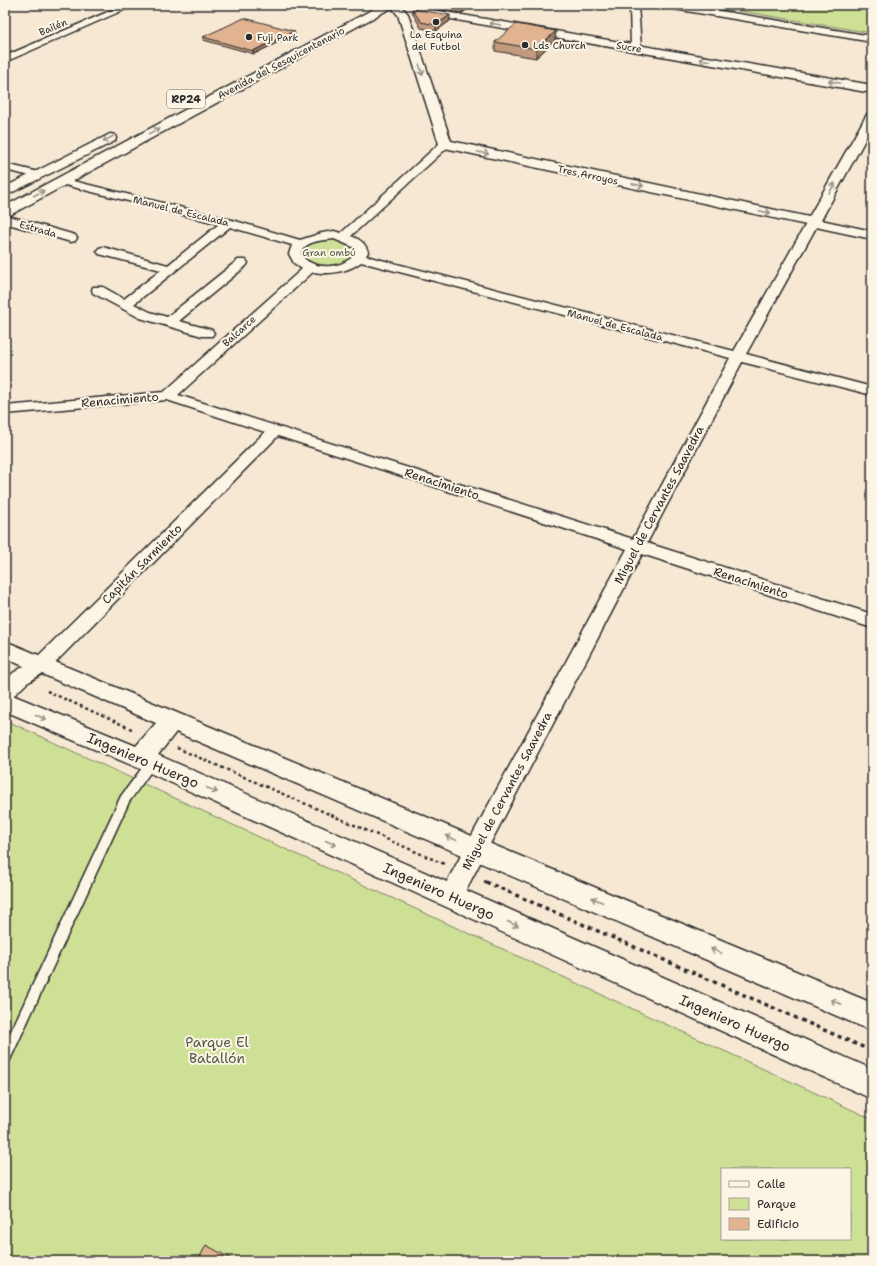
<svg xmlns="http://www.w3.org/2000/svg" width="877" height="1266" viewBox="0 0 877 1266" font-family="'Shantell Sans',sans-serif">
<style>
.green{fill:#cde095;stroke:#7c8660;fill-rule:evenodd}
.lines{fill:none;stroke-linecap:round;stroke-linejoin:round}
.service-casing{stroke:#2b2b2b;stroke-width:3}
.minor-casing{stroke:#2b2b2b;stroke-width:3}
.tertiary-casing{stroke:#2b2b2b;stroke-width:3}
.primary-casing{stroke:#2b2b2b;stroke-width:3}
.path-far1{stroke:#2b2b2b;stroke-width:2.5;stroke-dasharray:3 3;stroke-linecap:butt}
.path{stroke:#2b2b2b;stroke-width:3.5;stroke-dasharray:4 4;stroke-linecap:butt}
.service{fill:#fcf5e5;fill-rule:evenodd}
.minor{fill:#fcf5e5;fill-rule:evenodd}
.tertiary{fill:#fcf5e5;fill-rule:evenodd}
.primary{fill:#fcf5e5;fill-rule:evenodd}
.wall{fill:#c29a7d;stroke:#2b2b2b}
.shaded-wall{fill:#9e7d66;stroke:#2b2b2b}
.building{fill:#e1b391;stroke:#2b2b2b}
.oneway{stroke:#949088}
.poi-dot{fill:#2b2b2b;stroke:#fcf5e5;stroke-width:1.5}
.labels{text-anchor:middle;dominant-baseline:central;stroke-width:4;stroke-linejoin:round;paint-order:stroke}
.far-street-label{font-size:10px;fill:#2b2b2b;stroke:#fcf5e5}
.far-poi-label{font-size:10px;fill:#2b2b2b;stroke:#fcf5e5;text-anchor:start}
.far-park-label{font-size:10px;fill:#545846;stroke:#fcf5e5}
.shield{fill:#fcf5e5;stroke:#6a6863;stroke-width:1}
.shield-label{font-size:11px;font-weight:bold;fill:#2b2b2b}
.street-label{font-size:12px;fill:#2b2b2b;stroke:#fcf5e5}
.near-street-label{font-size:14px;fill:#2b2b2b;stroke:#fcf5e5}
.near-park-label{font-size:14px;fill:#545846;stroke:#fcf5e5}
</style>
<rect width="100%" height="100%" fill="#f7e8d4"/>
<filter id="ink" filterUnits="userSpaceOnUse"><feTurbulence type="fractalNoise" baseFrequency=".025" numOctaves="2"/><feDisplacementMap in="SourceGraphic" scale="8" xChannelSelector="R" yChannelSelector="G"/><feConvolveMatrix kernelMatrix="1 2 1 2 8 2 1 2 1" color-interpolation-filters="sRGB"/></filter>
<g filter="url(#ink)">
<path class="green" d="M703,5H872V33Z
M329,237L357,247L356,256C337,267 317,272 301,254L305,245Z
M5,720L872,1119V1261H5ZM722,1169H850V1239H722Z"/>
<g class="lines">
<g class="service-casing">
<path id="service" d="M152,759L156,760L157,763L129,802L9,1062L5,1064V1044L121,796L148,760Z"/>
</g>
<g class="minor-casing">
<path id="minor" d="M124,5H135L5,62V56Z
M630,5H638L641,48L636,51L631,48Z
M664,5H683L872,36V42L668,8Z
M445,141L450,144L449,146L351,236C359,239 366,243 368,252L366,256L734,351L807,222L809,219H817L819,222L746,354L872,387V395L742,362L647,543L872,614V628L642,554L459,903L451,906L443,903L440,896L443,889L627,549L278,436L48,670L27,683L12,697L5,699V681L13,673L34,660L265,432L167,400L5,414V406L164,392L302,269L294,263L289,254L292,245L230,227L134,304L150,312L167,317L238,260H246L248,263L246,266L179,321L212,330L214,333L212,336H202L140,318L93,293L92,290L93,287H103L124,299L161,270L99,254L97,251L99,248L103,247L168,265L219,224L57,183L55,181L57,179L61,178L232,220L300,240L322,233L334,231L341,233L441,142ZM334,239L353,247L356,252C346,270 310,271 301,254C303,241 324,240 334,239ZM361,262L730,358L633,539L178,395L313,272C329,275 348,272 361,262Z
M5,164L43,173L45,175L39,178L5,170Z
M5,215L75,235L77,238L75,241L71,242L5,223Z"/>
</g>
<g class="tertiary-casing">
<path id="tertiary" d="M398,6L402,7L408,14L451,141L809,217L866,116L868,113L872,112V127L821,220L872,231V239L440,147L398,15L393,9Z
M421,8L872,85V93L417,13L416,11L417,9Z
M5,641L872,1003V1031L176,732L158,755L872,1069V1099L143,770L5,711V692L136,746L156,723L5,658Z"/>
</g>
<g class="primary-casing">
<path id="primary" d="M381,5H394L393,7L10,215L5,216V206Z
M110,134L115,135L116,138L115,141L5,196V187Z"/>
</g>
<path class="path-far1" d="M47,691L134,730
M177,748L444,864
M484,881L488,883"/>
<path class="path" d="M486,882L872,1051"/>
<use href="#service" class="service"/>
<use href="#minor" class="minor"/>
<use href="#tertiary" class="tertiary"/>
<use href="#primary" class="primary"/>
</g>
<path class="wall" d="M408,5H474L462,13Z
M412,9L450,21L436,31L421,28L413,14Z
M556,31L555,40L536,58L495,51V42Z
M295,34L254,54L203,40V37Z"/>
<path class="shaded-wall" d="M467,5H474L462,13V8Z
M450,15V21L436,31V25Z
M294,31L295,34L254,54L253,51Z
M556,31L555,40L536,58V49Z"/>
<path class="building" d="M439,5H467L462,8Z
M412,9L450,15L436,25L421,22Z
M244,18L294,31L253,51L203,37Z
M516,24L556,31L536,49L495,42Z
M206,1245L235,1261H198Z"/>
<defs><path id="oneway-shaft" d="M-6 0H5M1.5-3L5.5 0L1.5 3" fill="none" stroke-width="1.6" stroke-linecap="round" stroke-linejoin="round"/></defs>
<g class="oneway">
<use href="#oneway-shaft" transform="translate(495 24) rotate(-170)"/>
<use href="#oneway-shaft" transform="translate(705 60) rotate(-170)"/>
<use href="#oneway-shaft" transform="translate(421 70) rotate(73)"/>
<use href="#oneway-shaft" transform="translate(834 82) rotate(-170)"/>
<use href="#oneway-shaft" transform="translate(154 131) rotate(-28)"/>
<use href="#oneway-shaft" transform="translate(108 139) rotate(153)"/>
<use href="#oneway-shaft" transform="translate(483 153) rotate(12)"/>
<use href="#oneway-shaft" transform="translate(638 185) rotate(12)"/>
<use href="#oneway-shaft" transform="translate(832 188) rotate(-61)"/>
<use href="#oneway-shaft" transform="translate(39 193) rotate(-28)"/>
<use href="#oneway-shaft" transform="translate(765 212) rotate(12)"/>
<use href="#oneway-shaft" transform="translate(41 717) rotate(23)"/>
<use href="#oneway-shaft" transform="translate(212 790) rotate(24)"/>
<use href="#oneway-shaft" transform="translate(451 838) rotate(-157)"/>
<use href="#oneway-shaft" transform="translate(331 843) rotate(24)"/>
<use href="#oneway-shaft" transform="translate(597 900) rotate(-157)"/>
<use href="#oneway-shaft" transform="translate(513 924) rotate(24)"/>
<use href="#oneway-shaft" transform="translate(716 951) rotate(-157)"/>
<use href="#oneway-shaft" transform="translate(836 1002) rotate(-157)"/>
</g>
</g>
<g class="poi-dot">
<circle cx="436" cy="22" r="4"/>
<circle cx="249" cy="37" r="4"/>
<circle cx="525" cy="45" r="4"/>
</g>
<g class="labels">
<g class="far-street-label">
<text transform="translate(53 27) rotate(-23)">Bailén</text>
<text transform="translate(629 47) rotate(10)">Sucre</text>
<text transform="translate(281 63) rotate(-28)">Avenida del Sesquicentenario</text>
<text transform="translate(588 175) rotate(12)">Tres Arroyos</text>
<text transform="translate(181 211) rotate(14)">Manuel de Escalada</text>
<text transform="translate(38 229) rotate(16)">Estrada</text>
<text transform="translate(615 325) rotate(15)">Manuel de Escalada</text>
<text transform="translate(239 331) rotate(-42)">Balcarce</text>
</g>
<g class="far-poi-label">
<text x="436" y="34" text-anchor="middle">La Esquina<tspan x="436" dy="12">del Futbol</tspan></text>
<text x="257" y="37">Fuji Park</text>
<text x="533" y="45">Lds Church</text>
</g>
<g class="far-park-label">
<text x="329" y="252">Gran ombú</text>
</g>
<rect class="shield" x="167" y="90" width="38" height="18" rx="3"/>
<g class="shield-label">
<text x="186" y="99">RP24</text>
</g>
<g class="street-label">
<text transform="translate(120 400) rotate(-5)">Renacimiento</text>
<text transform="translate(442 484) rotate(18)">Renacimiento</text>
<text transform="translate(659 505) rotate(-62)">Miguel de Cervantes Saavedra</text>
<text transform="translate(142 564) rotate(-45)">Capitán Sarmiento</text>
<text transform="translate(751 583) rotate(18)">Renacimiento</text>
<text transform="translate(507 791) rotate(-62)">Miguel de Cervantes Saavedra</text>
</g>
<g class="near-street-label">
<text transform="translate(143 760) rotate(23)">Ingeniero Huergo</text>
<text transform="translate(439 891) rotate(24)">Ingeniero Huergo</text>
<text transform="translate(735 1023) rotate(24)">Ingeniero Huergo</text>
</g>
<g class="near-park-label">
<text x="217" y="1042">Parque El<tspan x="217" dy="16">Batallón</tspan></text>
</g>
</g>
<rect width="877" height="1266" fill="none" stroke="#fcf5e5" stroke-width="20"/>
<rect x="10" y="10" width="857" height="1246" fill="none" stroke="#2b2b2b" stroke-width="1.5" filter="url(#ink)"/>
<rect x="721" y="1168" width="130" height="72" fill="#fcf5e5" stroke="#a8a49b"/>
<rect x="729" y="1181" width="20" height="6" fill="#fcf5e5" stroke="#a8a49b"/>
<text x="757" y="1188" font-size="12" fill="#2b2b2b">Calle</text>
<rect x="729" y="1198" width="20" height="12" fill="#cde095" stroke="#a8a49b"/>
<text x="757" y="1208" font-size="12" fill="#2b2b2b">Parque</text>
<rect x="729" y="1218" width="20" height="12" fill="#e1b391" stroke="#a8a49b"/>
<text x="757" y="1228" font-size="12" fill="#2b2b2b">Edificio</text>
</svg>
